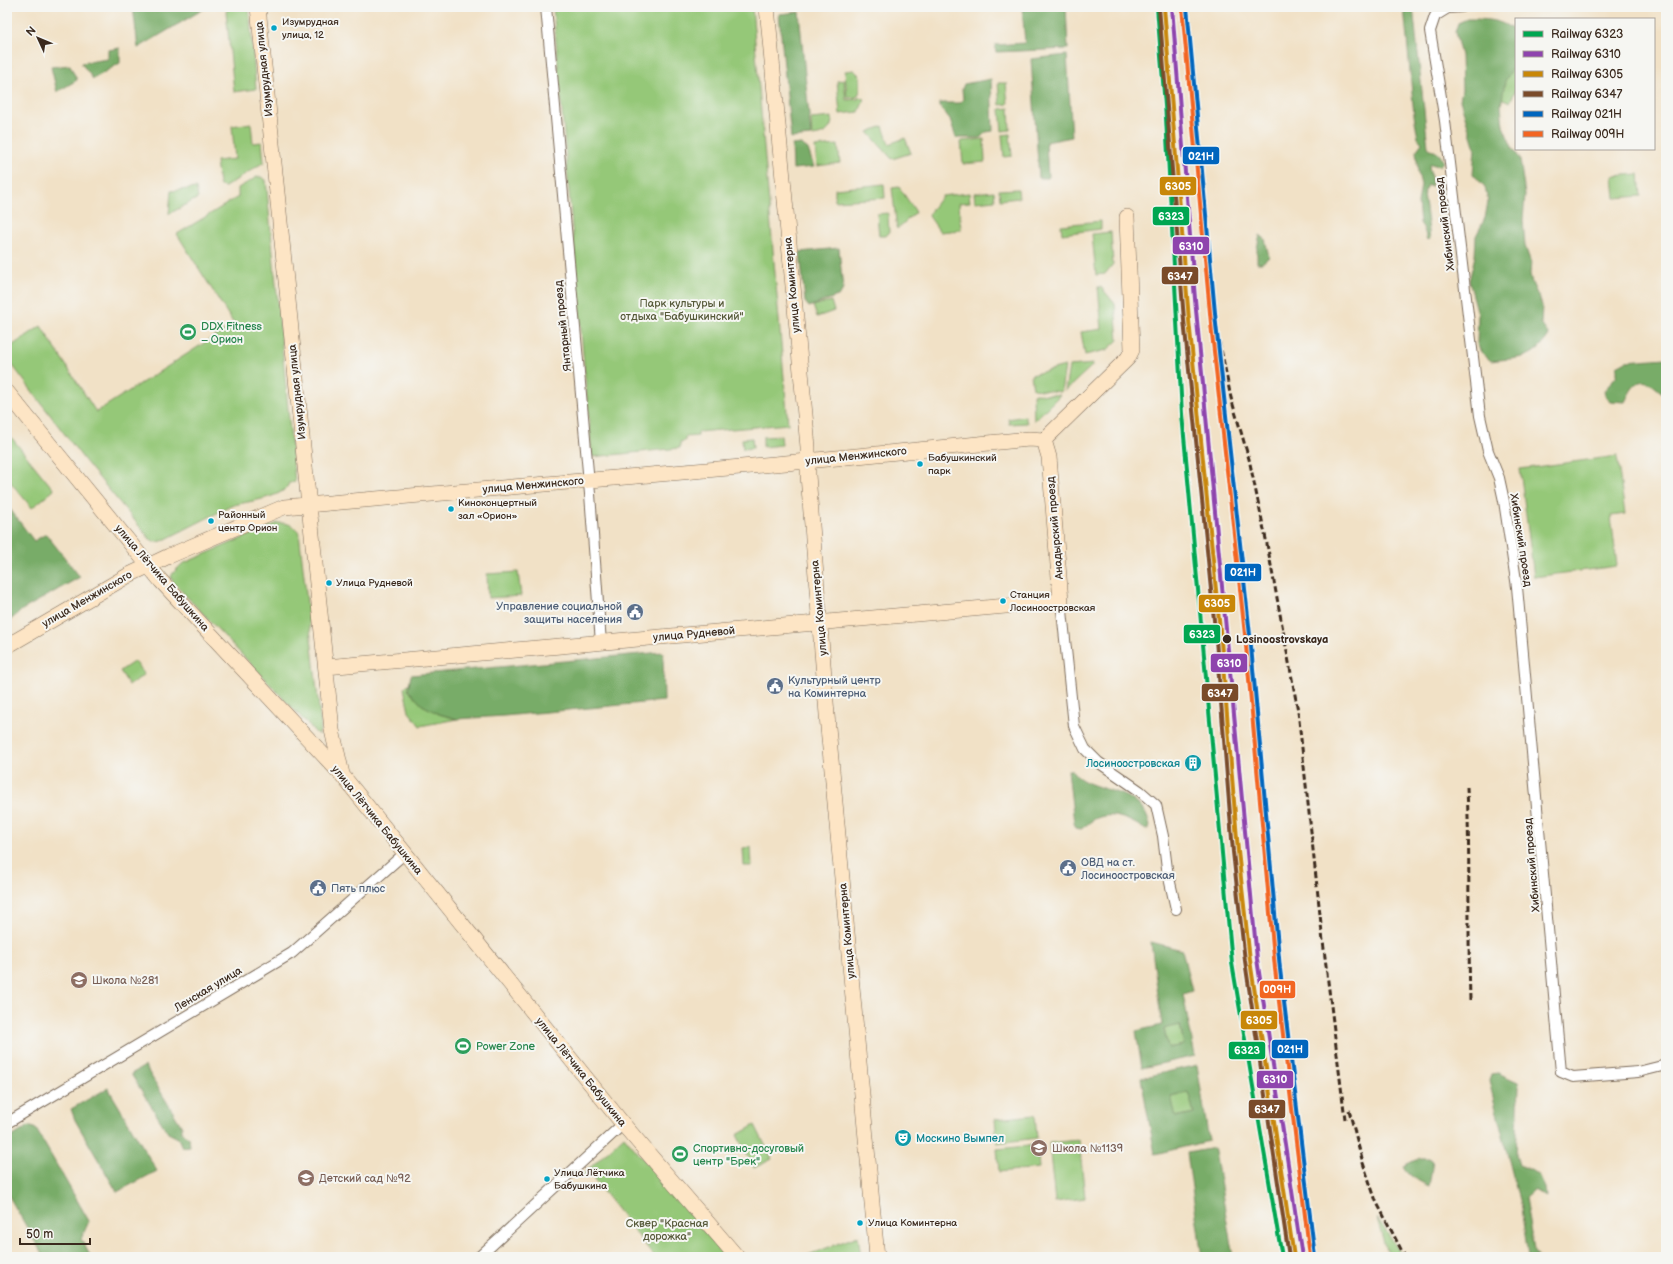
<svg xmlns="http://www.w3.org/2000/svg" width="1673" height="1264" viewBox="0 0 1673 1264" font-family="'Balsamiq Sans',sans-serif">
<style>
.green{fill:#95c878;stroke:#68794b}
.forest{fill:#78ac68;stroke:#5a6b43;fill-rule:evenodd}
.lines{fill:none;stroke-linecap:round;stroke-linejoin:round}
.street-casing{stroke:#7b6a59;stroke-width:12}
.secondary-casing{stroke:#7b6a59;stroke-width:16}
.street{stroke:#fff;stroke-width:10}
.secondary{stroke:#fde5c5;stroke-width:15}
.rail{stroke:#3b2a1e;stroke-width:3;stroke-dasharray:6 3;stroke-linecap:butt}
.rail-1-casing{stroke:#f6f6f2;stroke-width:7}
.rail-2-casing{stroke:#f6f6f2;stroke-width:7}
.rail-3-casing{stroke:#f6f6f2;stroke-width:7}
.rail-4-casing{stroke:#f6f6f2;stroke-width:7}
.rail-5-casing{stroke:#f6f6f2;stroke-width:7}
.rail-6-casing{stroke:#f6f6f2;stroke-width:7}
.rail-1{stroke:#00a651;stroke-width:4}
.rail-2{stroke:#8e44ad;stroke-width:4}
.rail-3{stroke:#c88708;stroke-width:4}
.rail-4{stroke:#7a4b2a;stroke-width:4}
.rail-5{stroke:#0065bd;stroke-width:4}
.rail-6{stroke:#f26522;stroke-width:4}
.bus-dot{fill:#03a3c5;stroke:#f6f6f2;stroke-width:1.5}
.stop-dot{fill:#3b2a1e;stroke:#f6f6f2;stroke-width:1.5}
.labels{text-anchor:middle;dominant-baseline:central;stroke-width:4;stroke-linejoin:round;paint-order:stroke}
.bus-label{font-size:10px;fill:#3b2a1e;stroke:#f6f6f2;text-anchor:start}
.street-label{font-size:11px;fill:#3b2a1e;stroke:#f6f6f2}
.park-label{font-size:11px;fill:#565939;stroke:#f6f6f2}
.leisure-label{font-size:11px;fill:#27864d;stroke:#f6f6f2;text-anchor:start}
.service-label{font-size:11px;fill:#4e5e75;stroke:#f6f6f2;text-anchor:start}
.stop-label{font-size:11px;font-weight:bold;fill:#3b2a1e;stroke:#f6f6f2;text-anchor:start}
.culture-label{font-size:11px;fill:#0d838f;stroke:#f6f6f2;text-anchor:end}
.education-label{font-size:11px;fill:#785e54;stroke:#f6f6f2;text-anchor:start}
.line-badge{stroke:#f6f6f2;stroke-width:1.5}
.badge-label{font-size:11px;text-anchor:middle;font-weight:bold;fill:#fff}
</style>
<rect width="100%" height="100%" fill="#f6f6f2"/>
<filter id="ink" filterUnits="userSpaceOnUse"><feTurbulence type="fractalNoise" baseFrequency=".025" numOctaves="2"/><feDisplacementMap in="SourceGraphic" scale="8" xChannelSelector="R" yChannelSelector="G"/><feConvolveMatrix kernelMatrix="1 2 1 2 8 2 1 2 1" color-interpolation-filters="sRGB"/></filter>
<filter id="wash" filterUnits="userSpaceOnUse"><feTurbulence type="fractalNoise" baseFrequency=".012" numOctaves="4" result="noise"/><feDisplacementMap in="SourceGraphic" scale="16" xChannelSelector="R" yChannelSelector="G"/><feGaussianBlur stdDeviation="0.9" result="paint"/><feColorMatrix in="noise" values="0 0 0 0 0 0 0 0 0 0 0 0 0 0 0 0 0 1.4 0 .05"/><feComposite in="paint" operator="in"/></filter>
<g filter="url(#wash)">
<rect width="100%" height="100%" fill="#f1e1c6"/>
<path class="green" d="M233,7H249L256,89L234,92L226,11Z
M553,7H752L788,424L698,432V436L685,437V441L680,442V448L592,457Z
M1508,61L1516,65V89L1510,102L1492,94Z
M854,70L860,76V91L857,97L847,98L845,71Z
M844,80L846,100L858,99L859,97L864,99L859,112L840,114L837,81Z
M998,83H1006L1008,104L1000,105Z
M1009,108L1010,130L1002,131L1000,109Z
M832,117C833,130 824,135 812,136L811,119Z
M251,123L253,143L262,142L264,162L225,187L220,186L219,184L216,161L235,159L232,126Z
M883,126L889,144L905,138L911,153L892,159L868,132Z
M1010,134L1012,156L1004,157L1002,135Z
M984,139L985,162L963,164L961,141Z
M838,145L840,163L817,166L815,147Z
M1639,174L1641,196L1615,198L1613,176Z
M257,177H261L266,180L295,482L289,483C284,499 245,501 231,506L162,541L155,542L150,539L85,461L7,358V349L41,326L96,412L234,324L177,234L238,197V188Z
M884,184L885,198L835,201V189Z
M899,187L916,212L897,229L892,188Z
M196,188L198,198L169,214L171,191Z
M1018,189L1019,198L1000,200L999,190Z
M994,191L995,200L975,202L974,193Z
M969,193L970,202L959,203L961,230L940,232L929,216L930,212L942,196Z
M888,213L889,233L886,236H879L877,214Z
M1101,221V229L1062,234L1061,225Z
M1111,232L1113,264L1105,274L1096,275L1092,234Z
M1098,287H1101L1115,304L1118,340L1107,350L1085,355L1081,332L1102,329Z
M831,301L834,311L817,317L813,306Z
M1094,364L1065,391L1069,366Z
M1065,366L1061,392L1033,389L1031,375Z
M1033,394L1060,395L1034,421Z
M1025,416L1027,423L1009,424L1008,419Z
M7,432L54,490L32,508L7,478Z
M781,436L782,445L763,447V437Z
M752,438L753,448L743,449L742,439Z
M1617,456L1625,514L1611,516L1617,566L1534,577L1520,469Z
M278,523C288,523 292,524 299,532L321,726L319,734H317L173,582L171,577L173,573L182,564Z
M518,572L521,596L488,598L487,574Z
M135,661L144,675L129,685L120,671Z
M409,683L408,690L439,714L457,719L420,726L409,712L404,688Z
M751,847L752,866H744L743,848Z
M1180,1025L1184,1045L1168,1048L1164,1028Z
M1189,1091L1194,1113L1175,1117L1170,1096Z
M1035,1115L1037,1138L997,1143L995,1119Z
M755,1125L772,1159L754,1168L737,1135Z
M624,1136L725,1257H655L591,1176H581Z
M1079,1140L1085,1198L1055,1202L1049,1143Z
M1037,1145L1039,1168L999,1172L997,1149Z
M1377,1218L1402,1255L1403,1257H1388Z
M858,1236L861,1257H803Z"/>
<path class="forest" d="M133,7H207L138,48Z
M1022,7H1066L1068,49L996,52L995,45L1025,43Z
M1404,7H1413L1428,147C1435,153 1440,151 1443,162L1439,166L1431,164L1429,166L1432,184L1431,187L1428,185L1424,193L1430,239L1427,240L1424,229L1420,223L1418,203L1421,185L1418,173L1416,151L1422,143L1418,138L1414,115Z
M799,12L811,136L791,138L779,14Z
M1467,19C1483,19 1502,19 1514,31L1516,62L1505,81L1501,106L1503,126L1512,147L1520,159L1525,195L1523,220L1525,246L1531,263L1530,274L1532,283L1542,305L1541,324L1549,335C1532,361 1521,357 1491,361L1481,352L1477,344L1478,314L1469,281L1475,256L1476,236L1485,218L1488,202L1485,187L1473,174L1475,148L1460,100L1462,90L1461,56L1455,32L1458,23Z
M120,48V63L93,79L81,63L108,59V50Z
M1067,55L1072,137L1046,142L1048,178H1039L1031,59Z
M70,65L77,80L57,92L51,67Z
M991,79L993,131L986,132L980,138H956L950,119L940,107V103H960L963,99L962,89L964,84Z
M801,144L808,149L814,167L793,169L792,145Z
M1260,235L1265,239L1269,257L1262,263H1257V248Z
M839,248L843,289L840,295L809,307L805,302L800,252Z
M1666,358V393L1664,394C1659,391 1654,385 1649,383C1636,376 1629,394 1625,402L1610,401L1605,396L1604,391L1617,375V366L1626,361Z
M7,505L34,541L46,534L80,577L22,610L7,623Z
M663,652L664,701L504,716L457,719L439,714L422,705L408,690L411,675Z
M1068,770H1072C1084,794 1144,784 1150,827L1146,830C1132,821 1114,811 1097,818C1091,820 1086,826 1081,829L1076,828L1074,823Z
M1151,942L1182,950L1192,991L1183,994L1195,1056L1142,1068L1136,1031L1162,1025ZM1180,1025L1184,1045L1168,1048L1164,1029Z
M1197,1065L1209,1141L1155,1154L1141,1078ZM1188,1092L1194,1113L1176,1117L1171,1096Z
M145,1066L182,1127V1133L189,1137L190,1146L182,1147L178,1138L168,1133L131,1074Z
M1498,1073L1518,1082L1519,1087L1516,1155L1519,1165L1539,1174L1545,1187L1546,1197L1534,1190L1525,1198L1534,1250L1538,1257H1528L1521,1208L1489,1081L1491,1074Z
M108,1088L157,1171L117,1192L75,1120L71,1109Z
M29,1126L36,1129L89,1221L81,1239L91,1257H44L7,1193V1140Z
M1214,1148L1215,1152L1233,1257H1202L1187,1153Z
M1420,1158H1429L1433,1161L1429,1186C1420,1182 1408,1176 1403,1166Z"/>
</g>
<g filter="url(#ink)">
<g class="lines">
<g class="street-casing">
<path id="street" d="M546,7L590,494L601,643
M1462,7L1448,8L1435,16L1430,31L1445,121L1480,416L1488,451L1499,478L1504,501L1517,587L1561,1072L1573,1077L1638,1072L1666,1065
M1061,601L1074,726L1085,749L1098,762L1140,791L1156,805L1163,836L1167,869L1176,909
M7,1123L292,953L405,853
M479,1257L623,1124"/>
</g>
<g class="secondary-casing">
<path id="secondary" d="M258,7L332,730L342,774
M767,7L808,447V475L828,727L877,1257
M7,392L161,581L342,775L623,1124L737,1257
M1044,440L1128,358L1132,350L1127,217
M7,646L129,575L169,556L284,507L786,463L1029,439L1044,440
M326,667L1061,601L1049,457L1044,440"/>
</g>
<use href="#street" class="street"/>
<use href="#secondary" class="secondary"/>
<path class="rail" d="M1216,324L1231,398L1249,459L1267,544L1298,711L1322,933L1345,1119
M1467,787C1470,858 1468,929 1470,1000
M1349,1110L1363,1163L1376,1201L1405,1257"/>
<g class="rail-1-casing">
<path id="rail-1" d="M1157,7L1166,118L1182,414L1232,963L1282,1257"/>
</g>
<g class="rail-2-casing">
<path id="rail-2" d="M1172,7L1195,299L1257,959L1302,1257"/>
</g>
<g class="rail-3-casing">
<path id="rail-3" d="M1164,7L1189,320L1221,640L1238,851L1250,960L1294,1257"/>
</g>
<g class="rail-4-casing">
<path id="rail-4" d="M1159,7L1184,320L1216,640L1233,852L1245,961L1289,1257"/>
</g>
<g class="rail-5-casing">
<path id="rail-5" d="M1187,7L1216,324L1250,635L1280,969L1315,1257"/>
</g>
<g class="rail-6-casing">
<path id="rail-6" d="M1182,7L1211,324L1245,635L1275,969L1310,1257"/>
</g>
<use href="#rail-1" class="rail-1"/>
<use href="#rail-2" class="rail-2"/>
<use href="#rail-3" class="rail-3"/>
<use href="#rail-4" class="rail-4"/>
<use href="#rail-5" class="rail-5"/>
<use href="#rail-6" class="rail-6"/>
</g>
</g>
<defs>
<g id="stadium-disc" transform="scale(0.9)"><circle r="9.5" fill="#2e9e5b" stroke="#f6f6f2"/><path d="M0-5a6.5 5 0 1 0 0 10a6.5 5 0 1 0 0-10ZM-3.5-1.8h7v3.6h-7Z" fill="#fff"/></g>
<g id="civic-disc" transform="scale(0.9)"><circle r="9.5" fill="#5c6f8a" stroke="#f6f6f2"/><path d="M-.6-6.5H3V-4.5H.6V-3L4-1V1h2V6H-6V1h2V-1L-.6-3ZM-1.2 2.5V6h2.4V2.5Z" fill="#fff"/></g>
<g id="building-disc" transform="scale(0.9)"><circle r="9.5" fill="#0f9aa8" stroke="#f6f6f2"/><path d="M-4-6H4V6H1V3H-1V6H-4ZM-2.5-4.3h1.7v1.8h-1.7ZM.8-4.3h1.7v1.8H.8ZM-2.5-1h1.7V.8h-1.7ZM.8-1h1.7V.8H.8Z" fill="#fff"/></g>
<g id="school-disc" transform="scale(0.9)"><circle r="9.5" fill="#8d6e63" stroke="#f6f6f2"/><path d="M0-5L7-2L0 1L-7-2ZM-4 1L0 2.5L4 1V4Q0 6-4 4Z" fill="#fff"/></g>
<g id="theatre-disc" transform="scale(0.9)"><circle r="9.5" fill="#0f9aa8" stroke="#f6f6f2"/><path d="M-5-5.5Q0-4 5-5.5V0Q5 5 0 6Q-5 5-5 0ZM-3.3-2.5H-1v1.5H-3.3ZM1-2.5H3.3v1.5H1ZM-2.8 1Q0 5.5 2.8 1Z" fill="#fff"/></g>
</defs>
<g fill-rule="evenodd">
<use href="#stadium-disc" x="188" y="332"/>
<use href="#civic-disc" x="635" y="612"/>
<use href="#civic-disc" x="775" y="686"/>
<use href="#building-disc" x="1193" y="763"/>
<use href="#civic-disc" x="1068" y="868"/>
<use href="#civic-disc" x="318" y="888"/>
<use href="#school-disc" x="79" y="980"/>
<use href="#stadium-disc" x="463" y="1046"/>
<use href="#theatre-disc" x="903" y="1138"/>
<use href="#school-disc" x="1039" y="1148"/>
<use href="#stadium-disc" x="680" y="1154"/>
<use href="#school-disc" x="306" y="1178"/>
</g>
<g class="bus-dot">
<circle cx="274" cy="28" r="3.5"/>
<circle cx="920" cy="464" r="3.5"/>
<circle cx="451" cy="509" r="3.5"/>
<circle cx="211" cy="521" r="3.5"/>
<circle cx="329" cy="583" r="3.5"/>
<circle cx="1003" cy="601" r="3.5"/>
<circle cx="547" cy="1179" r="3.5"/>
<circle cx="860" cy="1223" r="3.5"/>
</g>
<circle class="stop-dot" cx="1227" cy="639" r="5"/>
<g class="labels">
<g class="bus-label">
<text x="282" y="22">Изумрудная<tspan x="282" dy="13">улица, 12</tspan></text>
<text x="928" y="458">Бабушкинский<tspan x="928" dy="13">парк</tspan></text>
<text x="458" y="503">Киноконцертный<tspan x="458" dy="13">зал «Орион»</tspan></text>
<text x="218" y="515">Районный<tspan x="218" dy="13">центр Орион</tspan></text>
<text x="336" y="583">Улица Рудневой</text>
<text x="1010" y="595">Станция<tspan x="1010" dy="13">Лосиноостровская</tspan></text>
<text x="554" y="1173">Улица Лётчика<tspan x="554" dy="13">Бабушкина</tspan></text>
<text x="868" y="1223">Улица Коминтерна</text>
</g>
<g class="street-label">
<text transform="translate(264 69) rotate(-96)">Изумрудная улица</text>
<text transform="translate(1445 224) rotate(-97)">Хибинский проезд</text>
<text transform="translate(792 285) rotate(-95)">улица Коминтерна</text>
<text transform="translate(563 326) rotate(-96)">Янтарный проезд</text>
<text transform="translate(297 392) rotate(-96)">Изумрудная улица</text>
<text transform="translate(856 456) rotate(-6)">улица Менжинского</text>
<text transform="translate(533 485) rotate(-5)">улица Менжинского</text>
<text transform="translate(1055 528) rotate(-95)">Анадырский проезд</text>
<text transform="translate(1521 540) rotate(81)">Хибинский проезд</text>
<text transform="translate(162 578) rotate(49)">улица Лётчика Бабушкина</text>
<text transform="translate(87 599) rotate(-30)">улица Менжинского</text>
<text transform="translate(819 608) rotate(-95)">улица Коминтерна</text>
<text transform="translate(694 634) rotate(-5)">улица Рудневой</text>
<text transform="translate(377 820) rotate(51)">улица Лётчика Бабушкина</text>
<text transform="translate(1532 865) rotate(-95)">Хибинский проезд</text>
<text transform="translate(847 931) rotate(-95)">улица Коминтерна</text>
<text transform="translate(208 989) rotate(-31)">Ленская улица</text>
<text transform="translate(581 1072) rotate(51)">улица Лётчика Бабушкина</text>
</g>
<g class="park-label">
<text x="682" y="303">Парк культуры и<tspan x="682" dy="13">отдыха "Бабушкинский"</tspan></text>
<text x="667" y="1223">Сквер "Красная<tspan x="667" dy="13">дорожка"</tspan></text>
</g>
<g class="leisure-label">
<text x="201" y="326">DDX Fitness<tspan x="201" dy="13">– Орион</tspan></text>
<text x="476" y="1046">Power Zone</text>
<text x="693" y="1148">Спортивно-досуговый<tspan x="693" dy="13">центр "Брек"</tspan></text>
</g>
<g class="service-label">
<text x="622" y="606" text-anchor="end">Управление социальной<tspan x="622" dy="13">защиты населения</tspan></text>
<text x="788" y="680">Культурный центр<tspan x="788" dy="13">на Коминтерна</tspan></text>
<text x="1081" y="862">ОВД на ст.<tspan x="1081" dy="13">Лосиноостровская</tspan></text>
<text x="331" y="888">Пять плюс</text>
</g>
<g class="stop-label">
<text x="1236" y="639">Losinoostrovskaya</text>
</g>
<g class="culture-label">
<text x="1180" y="763">Лосиноостровская</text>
<text x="916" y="1138" text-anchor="start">Москино Вымпел</text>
</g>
<g class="education-label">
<text x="92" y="980">Школа №281</text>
<text x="1052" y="1148">Школа №1139</text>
<text x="319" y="1178">Детский сад №92</text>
</g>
</g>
<g class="line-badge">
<rect x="1182" y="146" width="38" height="19" rx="4" fill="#0065bd"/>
<rect x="1159" y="176" width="38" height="20" rx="4" fill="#c88708"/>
<rect x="1152" y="206" width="38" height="20" rx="4" fill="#00a651"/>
<rect x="1172" y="236" width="38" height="19" rx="4" fill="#8e44ad"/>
<rect x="1161" y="266" width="38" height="19" rx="4" fill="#7a4b2a"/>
<rect x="1224" y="563" width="38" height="19" rx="4" fill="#0065bd"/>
<rect x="1198" y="594" width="38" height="19" rx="4" fill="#c88708"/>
<rect x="1183" y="624" width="38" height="20" rx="4" fill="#00a651"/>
<rect x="1210" y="653" width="38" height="20" rx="4" fill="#8e44ad"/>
<rect x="1201" y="683" width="38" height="19" rx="4" fill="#7a4b2a"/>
<rect x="1259" y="980" width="37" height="19" rx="4" fill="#f26522"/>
<rect x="1240" y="1010" width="38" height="20" rx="4" fill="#c88708"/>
<rect x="1271" y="1039" width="38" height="20" rx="4" fill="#0065bd"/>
<rect x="1228" y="1041" width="38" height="19" rx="4" fill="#00a651"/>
<rect x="1256" y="1070" width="38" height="19" rx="4" fill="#8e44ad"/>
<rect x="1248" y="1099" width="38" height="20" rx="4" fill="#7a4b2a"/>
</g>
<g class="badge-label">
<text x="1201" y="160">021Н</text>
<text x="1178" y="190">6305</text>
<text x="1171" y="220">6323</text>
<text x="1191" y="250">6310</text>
<text x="1180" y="280">6347</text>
<text x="1243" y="576">021Н</text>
<text x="1217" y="607">6305</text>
<text x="1202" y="638">6323</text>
<text x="1229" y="667">6310</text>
<text x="1220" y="697">6347</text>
<text x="1277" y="993">009Н</text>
<text x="1259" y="1024">6305</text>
<text x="1290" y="1053">021Н</text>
<text x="1247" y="1054">6323</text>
<text x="1275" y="1083">6310</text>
<text x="1267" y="1113">6347</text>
</g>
<rect width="1673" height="1264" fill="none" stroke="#f6f6f2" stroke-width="24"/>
<rect x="1515" y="18" width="140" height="132" fill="#f6f6f2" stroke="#aba49d"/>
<rect x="1523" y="31" width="20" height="6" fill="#00a651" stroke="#aba49d"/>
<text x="1551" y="38" font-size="12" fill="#3b2a1e">Railway 6323</text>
<rect x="1523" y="51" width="20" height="6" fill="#8e44ad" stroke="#aba49d"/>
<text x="1551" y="58" font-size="12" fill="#3b2a1e">Railway 6310</text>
<rect x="1523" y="71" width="20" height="6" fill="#c88708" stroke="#aba49d"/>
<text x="1551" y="78" font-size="12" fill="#3b2a1e">Railway 6305</text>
<rect x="1523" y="91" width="20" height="6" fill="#7a4b2a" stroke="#aba49d"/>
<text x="1551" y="98" font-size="12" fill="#3b2a1e">Railway 6347</text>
<rect x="1523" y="111" width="20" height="6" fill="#0065bd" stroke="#aba49d"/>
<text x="1551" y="118" font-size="12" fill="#3b2a1e">Railway 021Н</text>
<rect x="1523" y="131" width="20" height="6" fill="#f26522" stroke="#aba49d"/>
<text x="1551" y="138" font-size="12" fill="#3b2a1e">Railway 009Н</text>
<g transform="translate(38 38) rotate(314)" stroke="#f6f6f2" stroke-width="3" paint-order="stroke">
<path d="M0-3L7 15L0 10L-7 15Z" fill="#3b2a1e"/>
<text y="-6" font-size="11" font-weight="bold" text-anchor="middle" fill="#3b2a1e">N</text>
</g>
<path d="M20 1238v6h70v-6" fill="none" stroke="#3b2a1e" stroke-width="2"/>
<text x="26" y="1238" font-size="12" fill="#3b2a1e" stroke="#f6f6f2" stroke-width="3" paint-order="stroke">50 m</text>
</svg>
